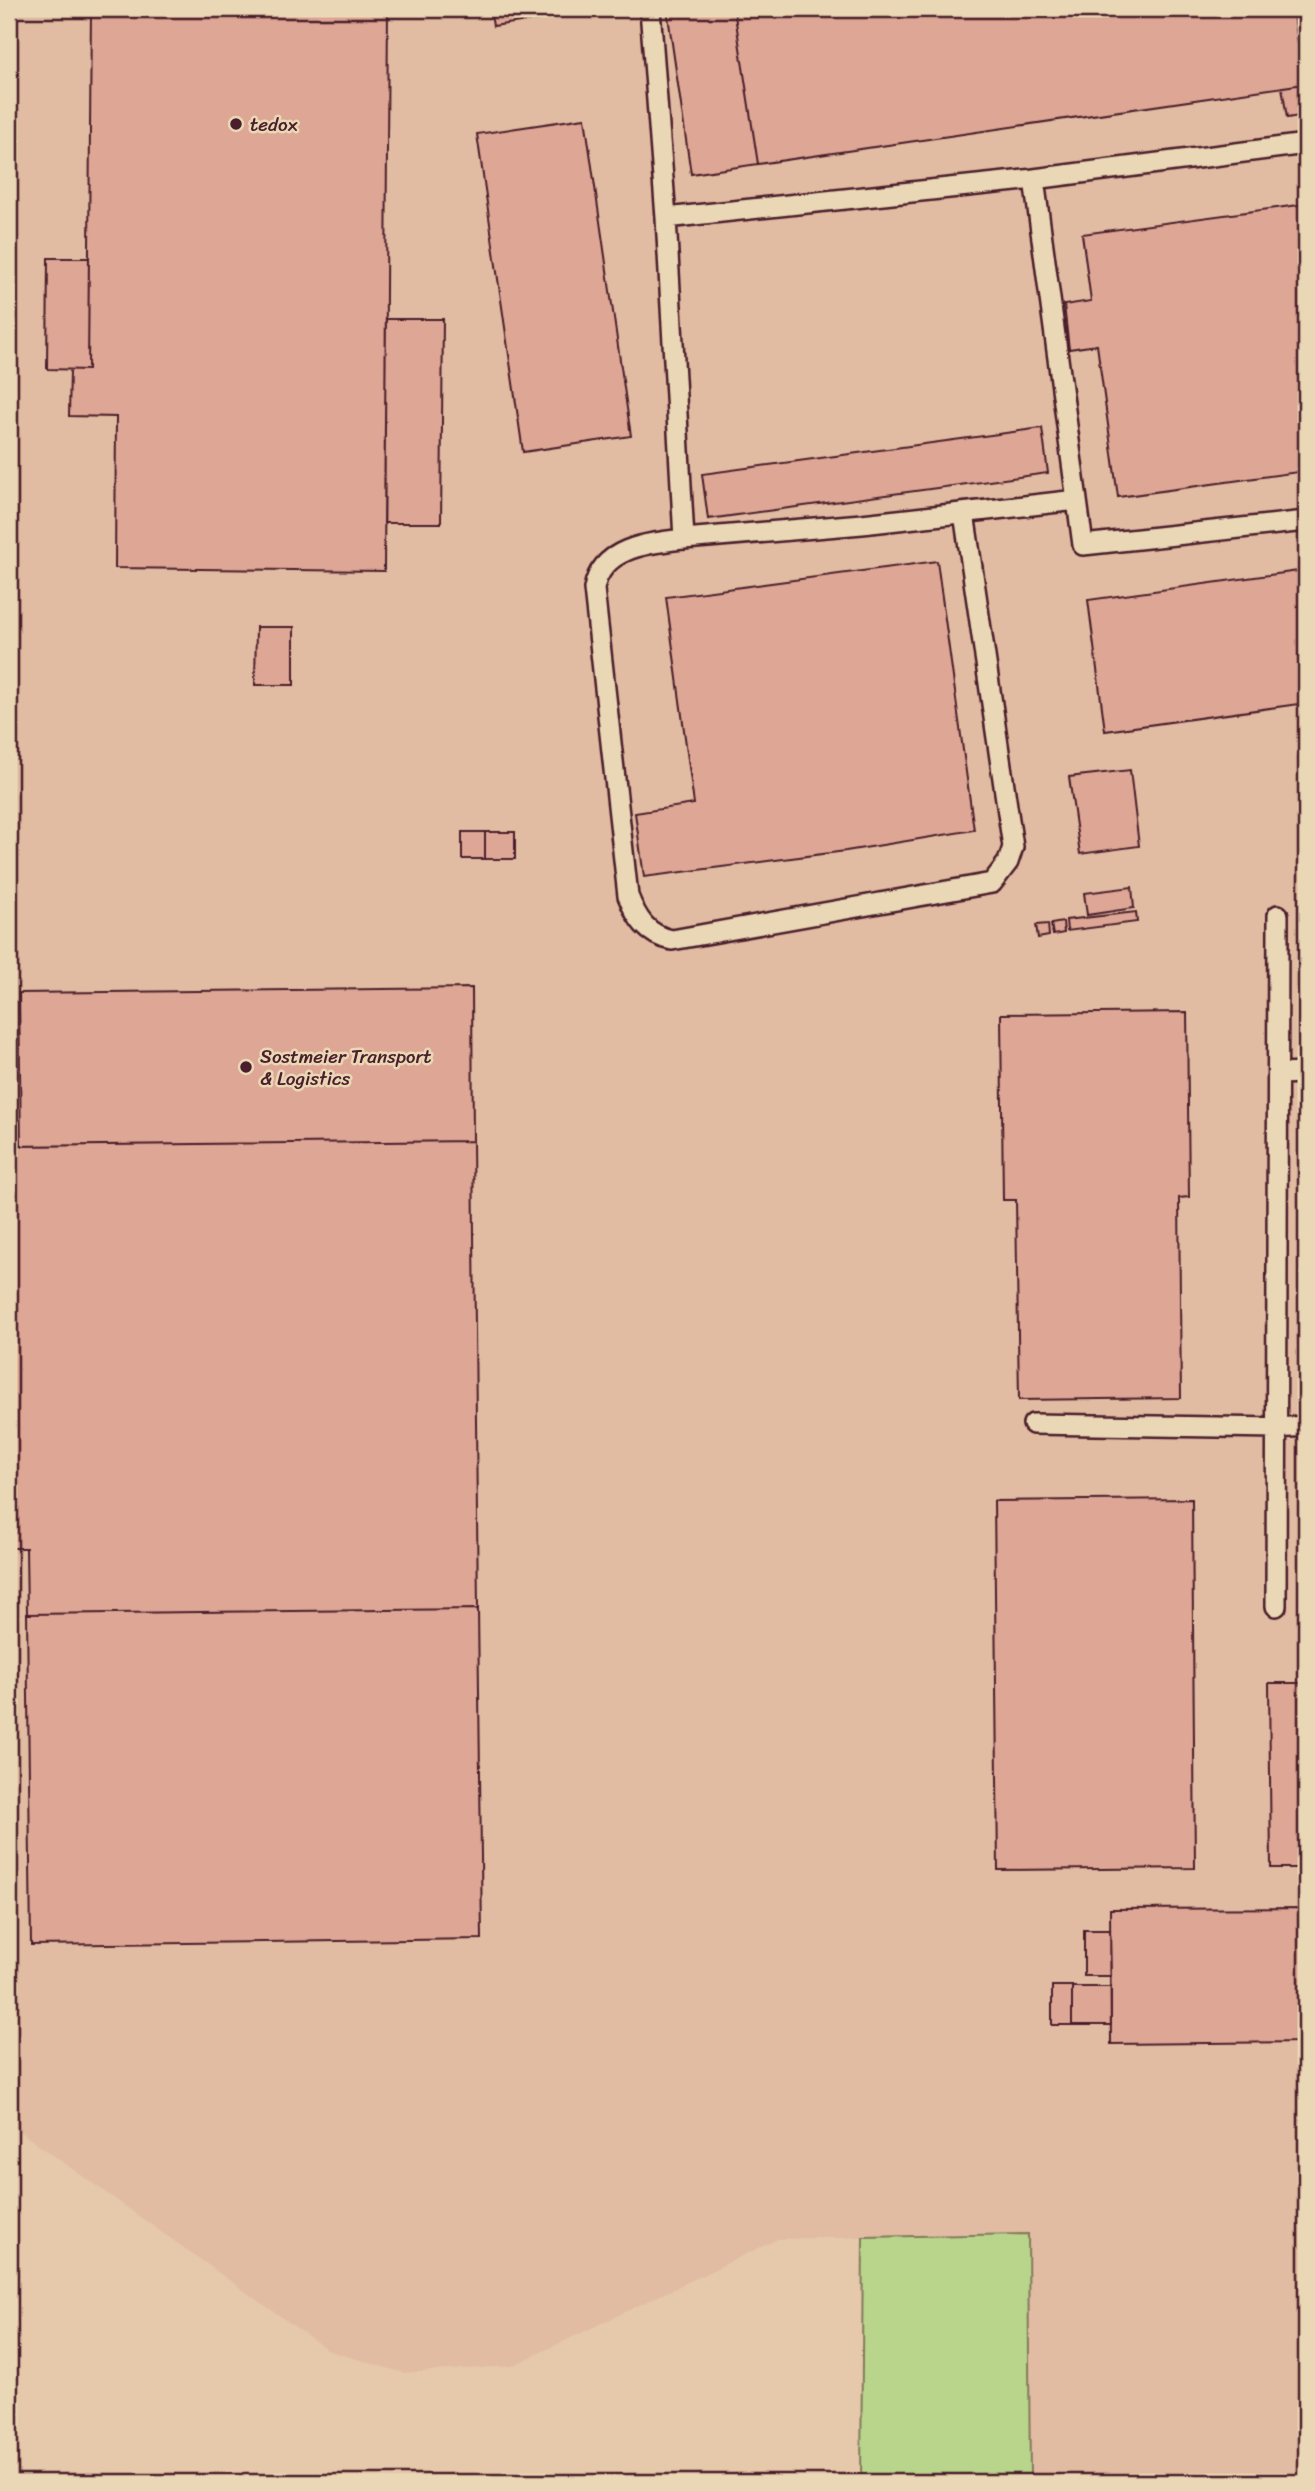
<svg xmlns="http://www.w3.org/2000/svg" width="1315" height="2491" viewBox="0 0 1315 2491" font-family="Sriracha,sans-serif">
<style>
.built{fill:#e1bca2}
.green{fill:#b9d58c;stroke:#827a5c;stroke-width:2}
.building{fill:#dea795;stroke:#4a1f2b;stroke-width:2}
.lines{fill:none;stroke-linecap:round;stroke-linejoin:round}
.service-casing{stroke:#4a1f2b;stroke-width:24}
.service{stroke:#ead7b5;stroke-width:19}
.poi-dot{fill:#4a1f2b;stroke:#ead7b5;stroke-width:2.5}
.labels{text-anchor:middle;dominant-baseline:central;stroke-width:5;stroke-linejoin:round;paint-order:stroke}
.poi-label{font-size:19px;fill:#4a1f2b;stroke:#ead7b5;text-anchor:start}
</style>
<rect width="100%" height="100%" fill="#e6c9ab"/>
<filter id="ink" filterUnits="userSpaceOnUse"><feTurbulence type="fractalNoise" baseFrequency=".0143" numOctaves="2"/><feDisplacementMap in="SourceGraphic" scale="14" xChannelSelector="R" yChannelSelector="G"/><feConvolveMatrix kernelMatrix="1 2 1 2 8 2 1 2 1" color-interpolation-filters="sRGB"/></filter>
<g filter="url(#ink)">
<path class="built" d="M9,9H1306V2482H1030L1028,2234L778,2239L512,2366L404,2373L329,2351L9,2124Z"/>
<path class="green" d="M1028,2234L1030,2482H861L863,2237Z"/>
<path class="building" d="M91,9H388L384,571L115,568L116,417L69,416L70,370H88Z
M490,9H601L602,10L493,26Z
M667,9H734L758,164L691,174Z
M734,9H1293L1304,84L758,164Z
M1293,9H1306V115L1287,118L1282,87L1304,84Z
M585,118L631,436L523,452L477,134Z
M1306,204V471L1118,497L1097,345L1069,349L1064,305L1091,301L1082,234Z
M48,258H89L88,370L47,369Z
M386,319H443L441,523H384Z
M1042,428L1048,473L708,519L702,474Z
M937,561L974,830L846,851L644,877L635,813L694,804L666,597Z
M1306,570V703L1105,731L1088,600Z
M256,627H294V685H255Z
M1130,770L1139,846L1080,854L1069,777Z
M462,832H485V859H462Z
M485,832H515V859H485Z
M1132,887L1134,908L1087,915L1084,893Z
M1136,912L1137,922L1067,931L1066,920Z
M1063,922L1064,933L1053,935L1051,924Z
M1048,924L1049,936L1038,938L1036,925Z
M472,988L473,1141L21,1146L19,993Z
M1187,1012L1189,1197L1179,1198L1181,1398L1019,1400L1016,1200H1003L1001,1014Z
M473,1141L478,1609L27,1614L26,1548H9V1146Z
M1192,1499L1195,1868L998,1870L994,1501Z
M478,1609L482,1939L31,1945L27,1614Z
M1269,1683H1306V1868H1271Z
M1306,1908V2042L1111,2044L1110,1909Z
M1084,1930H1110L1111,1976H1084Z
M1052,1986H1072V2025H1052Z
M1072,1987H1111V2025H1072Z
M1302,2105H1306V2207L1303,2208Z"/>
<g class="lines">
<g class="service-casing">
<path id="service" d="M650,9L666,218L1034,179L1306,144
M1034,179L1083,545L1306,521
M666,218L684,539L862,524L1077,500
M684,539C649,543 601,547 594,589L628,896C637,919 647,935 672,940L992,883L1008,862L1013,847L964,513
M1278,1074L1306,1073
M1033,1424L1277,1428L1306,1426
M1276,1606L1278,915"/>
</g>
<use href="#service" class="service"/>
</g>
</g>
<g class="poi-dot">
<circle cx="236" cy="124" r="7"/>
<circle cx="246" cy="1067" r="7"/>
</g>
<g class="labels">
<g class="poi-label">
<text x="250" y="124">tedox</text>
<text x="260" y="1056">Sostmeier Transport<tspan x="260" dy="22">&amp; Logistics</tspan></text>
</g>
</g>
<rect width="1315" height="2491" fill="none" stroke="#ead7b5" stroke-width="35"/>
<rect x="18" y="18" width="1280" height="2456" fill="none" stroke="#4a1f2b" stroke-width="2.5" filter="url(#ink)"/>
</svg>
